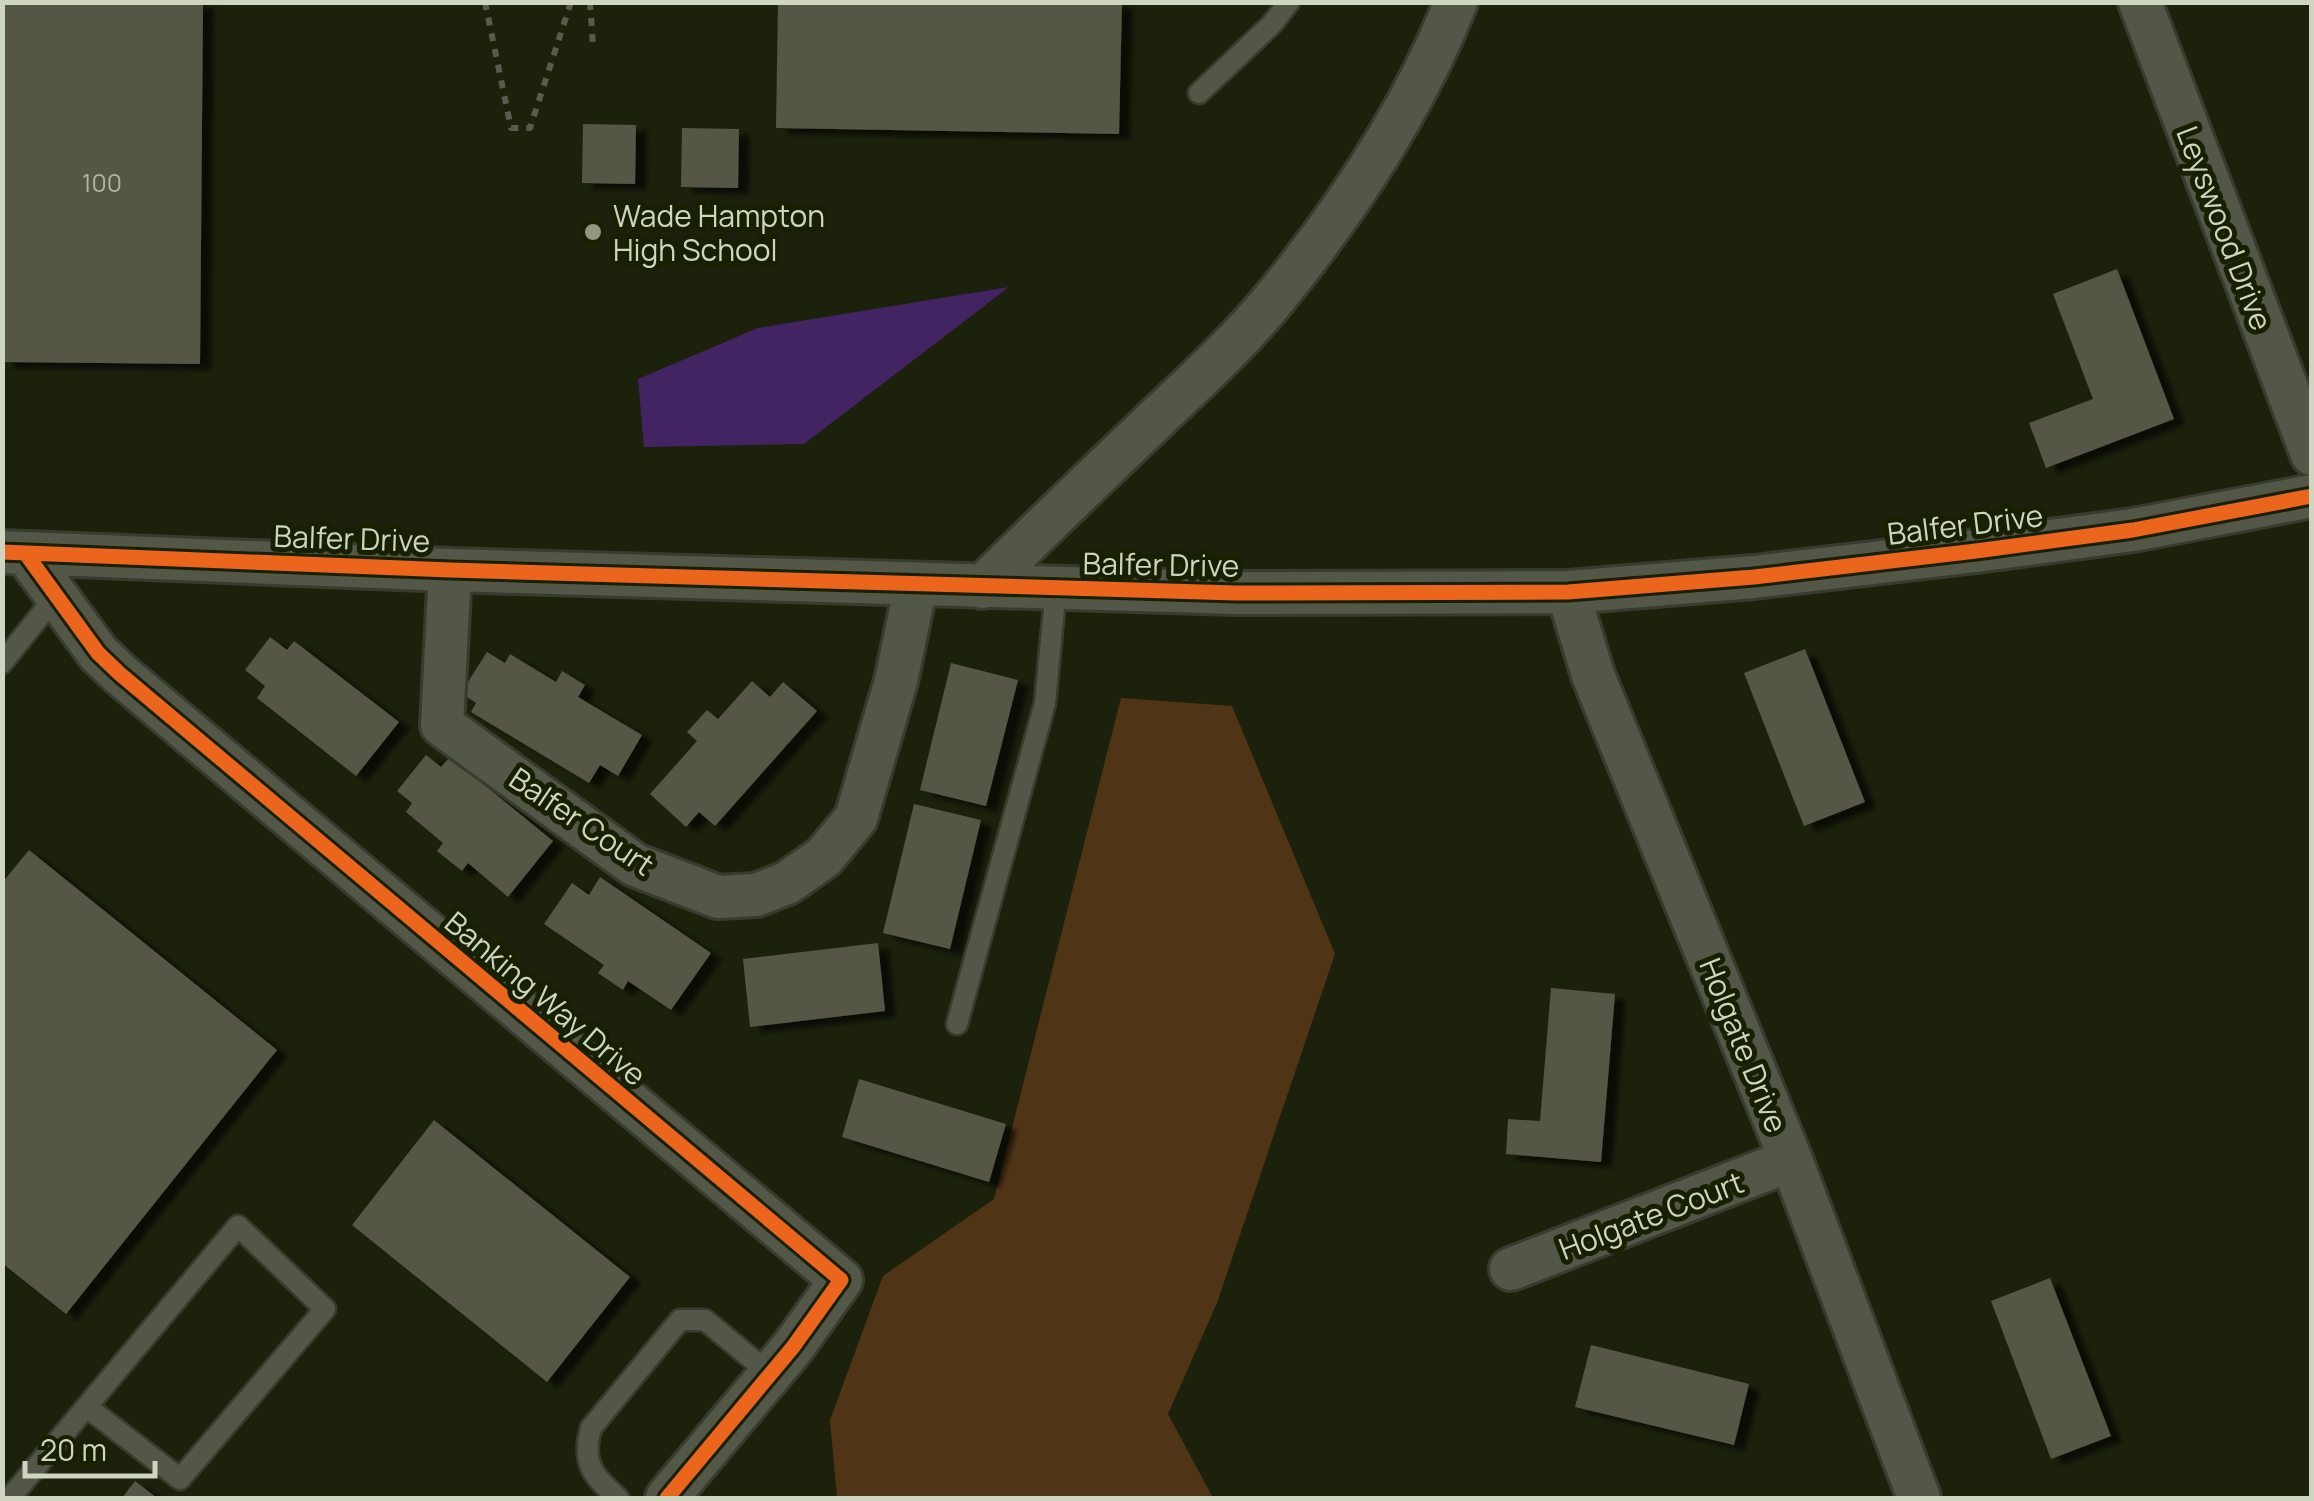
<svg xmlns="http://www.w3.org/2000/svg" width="2314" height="1501" viewBox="0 0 2314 1501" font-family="Manrope,sans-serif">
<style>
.green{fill:#503416}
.water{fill:#422462}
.building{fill:#555645;filter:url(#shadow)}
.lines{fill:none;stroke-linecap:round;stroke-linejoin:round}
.service-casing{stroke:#383b2e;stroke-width:25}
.minor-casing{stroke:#383b2e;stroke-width:48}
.path{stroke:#585c4d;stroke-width:6;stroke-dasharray:8 8;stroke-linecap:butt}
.service{stroke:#525748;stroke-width:20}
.minor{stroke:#525748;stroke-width:42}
.cycleway-casing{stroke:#172000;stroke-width:21}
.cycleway{stroke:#eb651d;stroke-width:15}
.poi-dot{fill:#909681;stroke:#172000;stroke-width:4}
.labels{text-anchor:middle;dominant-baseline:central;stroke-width:10;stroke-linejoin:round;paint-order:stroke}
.number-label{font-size:25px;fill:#b0b5a1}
.poi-label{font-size:30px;fill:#ced5c0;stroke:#172000;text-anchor:start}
.street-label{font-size:30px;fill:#ced5c0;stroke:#172000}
</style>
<defs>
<filter id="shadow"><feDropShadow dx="11" dy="6" stdDeviation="2.5" flood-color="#0009"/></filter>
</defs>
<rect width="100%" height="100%" fill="#1c210c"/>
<path class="green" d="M1121,698L1232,706L1335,954L1217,1303L1168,1414L1213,1498H837L830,1420L883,1276L994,1199Z"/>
<path class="water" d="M1009,287L804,444L644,447L638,379L758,328Z"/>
<path class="building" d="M2,2H203L200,364L2,362Z
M778,2H1122L1119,134L776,128Z
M583,124L636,125L635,184L582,183Z
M682,128L739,129L738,188L681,187Z
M2117,269L2174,419L2046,468L2029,423L2093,399L2053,294Z
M270,637L287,650L294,641L399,722L356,776L257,698L265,686L245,670Z
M1805,649L1865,802L1804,826L1744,673Z
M487,652L505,663L510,654L556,682L562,671L585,685L578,697L642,735L618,776L600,765L589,783L471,712L476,703L461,693Z
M951,663L1018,680L986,806L920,790Z
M752,681L770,697L783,682L817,711L715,826L699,812L686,827L650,794L697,741L687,732L707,710L718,719Z
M426,755L441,767L450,757L553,841L508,897L468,863L462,871L437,851L443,843L406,812L412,803L397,791Z
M914,804L981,820L950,949L883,933Z
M29,850L277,1050L66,1314L2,1263V883Z
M600,877L711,953L671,1010L628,981L623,990L598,973L604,965L544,924L572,883L589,895Z
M878,943L885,1011L750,1027L743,959Z
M1551,988L1615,994L1601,1162L1506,1154L1508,1119L1540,1121Z
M859,1079L1006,1124L989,1182L842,1137Z
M434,1120L630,1277L547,1382L352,1225Z
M2050,1278L2111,1436L2051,1459L1991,1301Z
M1591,1345L1749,1384L1734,1445L1575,1407Z
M135,1481L157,1498H122Z"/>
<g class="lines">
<g class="service-casing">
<path id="service" d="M1199,93L1272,24L1289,2
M2,663L56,596
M957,1024L1045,703L1056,588
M10,1498L238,1226L325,1309L180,1479L87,1407
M618,1498C593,1476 581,1463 591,1428L680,1320H705L770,1374"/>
</g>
<g class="minor-casing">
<path id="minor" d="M2140,2L2312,454
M2,552L450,570L1236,593L1568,592L1754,577L1976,551L2133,530L2312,496
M26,554L98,653L120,674L841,1280L793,1347L667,1498
M450,570L442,725L635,865L718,897L756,895L787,883L824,857L856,818L896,681L916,585
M982,587C1040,530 1098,474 1157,418C1197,380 1239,342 1274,299C1346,211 1414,108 1456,2
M1568,592L1593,675L1791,1160L1919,1498
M1511,1269L1791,1160"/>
</g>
<path class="path" d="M485,2L511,128H530L571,2
M590,2L593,46"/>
<use href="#service" class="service"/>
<use href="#minor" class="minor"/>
<g class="cycleway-casing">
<path id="cycleway" d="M2,552L450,570L1236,593L1568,592L1754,577L1976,551L2133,530L2312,496
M26,554L98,653L120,674L841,1280L793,1347L667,1498"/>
</g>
<use href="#cycleway" class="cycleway"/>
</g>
<circle class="poi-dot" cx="593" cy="232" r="10"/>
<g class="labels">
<g class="number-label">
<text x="102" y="182">100</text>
</g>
<g class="poi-label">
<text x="613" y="215">Wade Hampton<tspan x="613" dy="34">High School</tspan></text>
</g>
<g class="street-label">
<text transform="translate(2225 228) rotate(69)">Leyswood Drive</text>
<text transform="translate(1965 524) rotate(-7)">Balfer Drive</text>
<text transform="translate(352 538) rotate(2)">Balfer Drive</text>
<text transform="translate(1161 564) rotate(1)">Balfer Drive</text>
<text transform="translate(582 821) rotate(34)">Balfer Court</text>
<text transform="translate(546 998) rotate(40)">Banking Way Drive</text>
<text transform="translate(1744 1045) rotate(68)">Holgate Drive</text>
<text transform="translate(1651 1215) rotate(-21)">Holgate Court</text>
</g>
</g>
<rect width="2314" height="1501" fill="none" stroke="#ced5c0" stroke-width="10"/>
<path d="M25 1461v15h130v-15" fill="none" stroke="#ced5c0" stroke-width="5"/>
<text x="40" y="1461" font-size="30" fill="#ced5c0" stroke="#172000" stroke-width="8" paint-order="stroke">20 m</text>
</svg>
